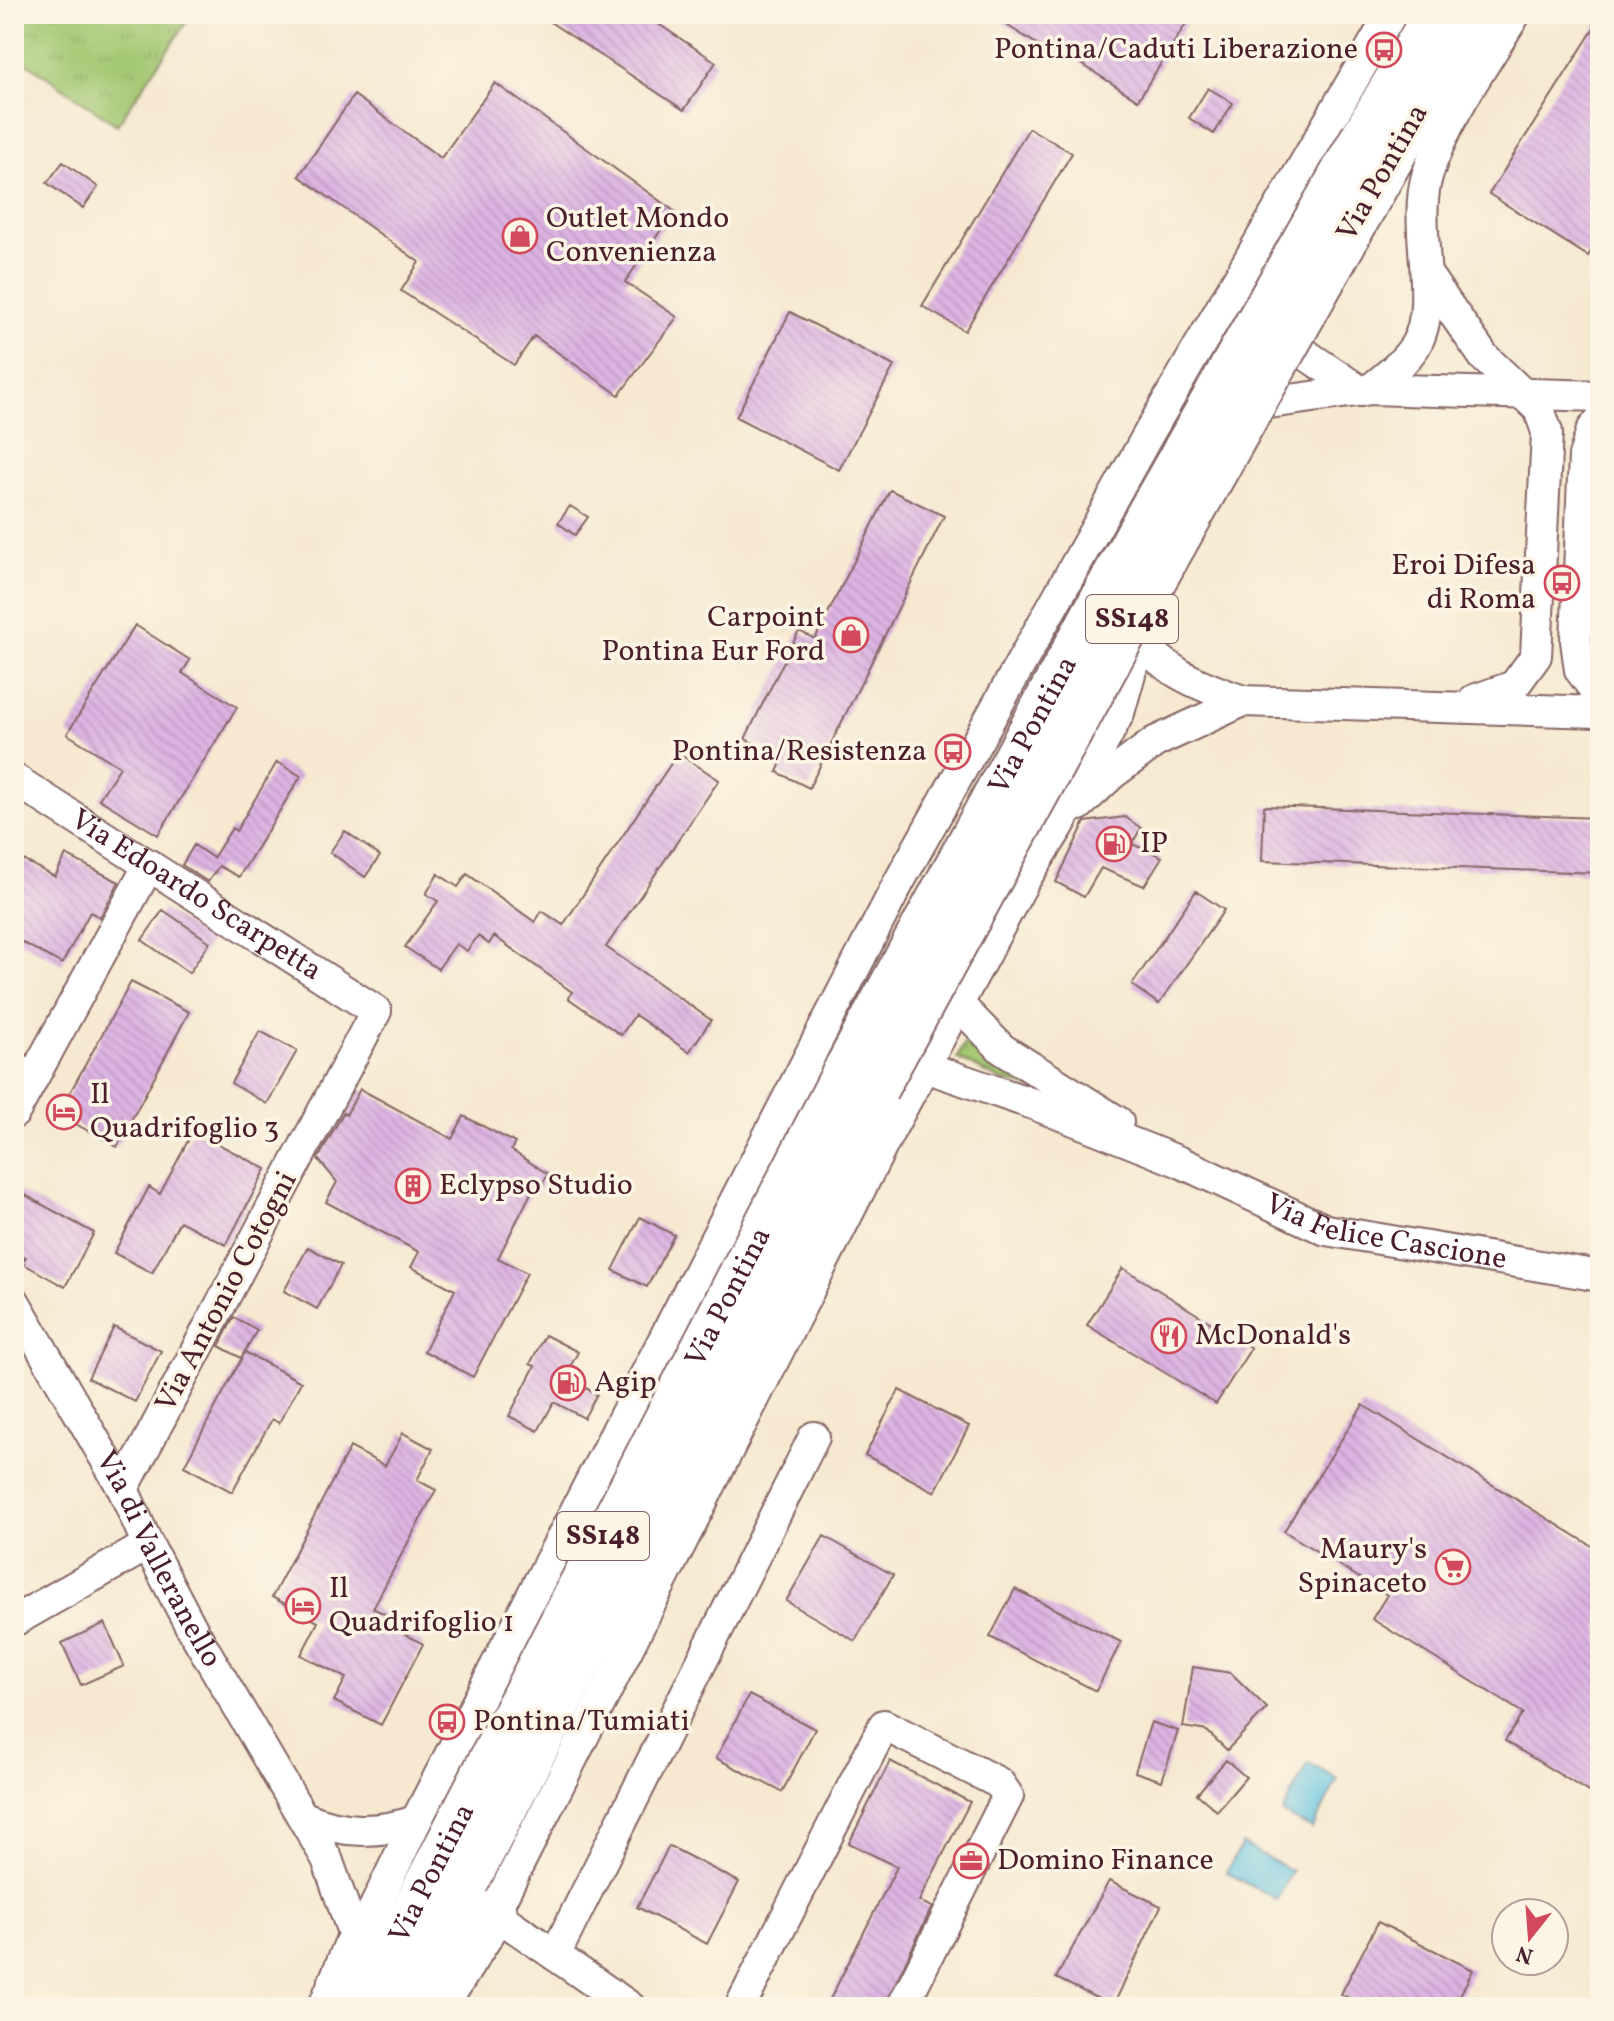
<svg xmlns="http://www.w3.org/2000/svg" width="1614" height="2021" viewBox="0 0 1614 2021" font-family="Vollkorn,serif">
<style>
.grass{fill:url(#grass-tufts);stroke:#76734e;stroke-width:2}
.water{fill:#63c3e1;stroke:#567186;stroke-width:2}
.building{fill:url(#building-back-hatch)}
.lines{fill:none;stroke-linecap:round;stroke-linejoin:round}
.minor-casing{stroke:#866665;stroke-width:34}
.highway-casing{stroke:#866665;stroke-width:48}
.minor{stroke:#fff;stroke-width:30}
.highway{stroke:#fff;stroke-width:44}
.highway-bridge-casing{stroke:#866665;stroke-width:48;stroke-linecap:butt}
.highway-bridge{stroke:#fff;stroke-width:44}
.labels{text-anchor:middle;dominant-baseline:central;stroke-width:7;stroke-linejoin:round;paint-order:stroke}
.shield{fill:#fcf5e5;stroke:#7f5f63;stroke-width:2}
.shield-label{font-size:28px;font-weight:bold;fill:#4a1f2b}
.poi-label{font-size:30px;fill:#4a1f2b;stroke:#fcf5e5;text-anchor:start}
.street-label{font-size:30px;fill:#4a1f2b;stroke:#fcf5e5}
</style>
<defs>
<pattern id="grass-tufts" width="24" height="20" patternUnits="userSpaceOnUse" patternTransform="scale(2)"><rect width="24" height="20" fill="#a2c771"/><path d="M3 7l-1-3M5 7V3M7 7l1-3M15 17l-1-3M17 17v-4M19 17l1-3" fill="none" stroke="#8daa62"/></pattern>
<pattern id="building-back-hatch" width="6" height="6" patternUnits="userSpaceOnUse" patternTransform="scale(2)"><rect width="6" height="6" fill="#dcb4e2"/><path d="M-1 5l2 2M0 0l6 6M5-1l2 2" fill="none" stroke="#be9ac2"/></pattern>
</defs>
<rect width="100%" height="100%" fill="#fcf5e5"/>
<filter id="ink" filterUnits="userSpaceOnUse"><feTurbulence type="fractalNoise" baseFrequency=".0125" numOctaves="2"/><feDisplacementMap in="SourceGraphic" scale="16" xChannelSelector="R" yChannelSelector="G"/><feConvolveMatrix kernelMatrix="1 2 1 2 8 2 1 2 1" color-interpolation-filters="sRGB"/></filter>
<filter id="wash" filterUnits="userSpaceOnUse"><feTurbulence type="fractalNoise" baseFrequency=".006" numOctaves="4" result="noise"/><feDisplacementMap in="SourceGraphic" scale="32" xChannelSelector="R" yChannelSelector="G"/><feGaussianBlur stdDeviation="1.8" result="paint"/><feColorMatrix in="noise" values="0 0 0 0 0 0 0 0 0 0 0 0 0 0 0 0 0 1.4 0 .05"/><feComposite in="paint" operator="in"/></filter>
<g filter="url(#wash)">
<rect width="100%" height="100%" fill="#f6e9d0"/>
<path class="grass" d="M14,14H192L117,125L14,54Z
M964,1044L1031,1085L1032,1088L998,1079L957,1058Z"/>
<path class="water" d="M1308,1763L1338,1779L1312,1829L1282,1813Z
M1242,1844L1292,1871L1277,1900L1226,1872Z"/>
<g id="blocks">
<path class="building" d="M538,14H643L716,62L684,110Z
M989,14H1192L1138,100L1047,42L1043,48Z
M1600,19V237L1588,256L1489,194Z
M495,83L674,211L625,282L677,317L619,395L534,336L514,365L401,291L419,262L299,176L354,95L441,158Z
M1208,88L1233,103L1214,134L1189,118Z
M1029,128L1072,153L965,331L922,306Z
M63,162L98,187L83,208L47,183Z
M790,312L894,366L839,470L736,417Z
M890,490L944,516L809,788L777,772L783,758L745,739L799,631L815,639Z
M570,506L588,517L575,535L558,523Z
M135,625L190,660L182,673L237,707L158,835L99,799L120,767L67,734Z
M678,753L719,780L606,947L711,1020L689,1052L635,1015L621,1035L568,998L572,992L494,936L489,944L478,936L467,951L456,944L438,969L405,947L438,901L426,894L438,874L458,887L467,874L535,922L542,911L563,925Z
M277,762L301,776L239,877L219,866L208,882L182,865L194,845L213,858L232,828L236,831Z
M1264,806L1600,818V873L1262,861Z
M1125,817L1141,828L1132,844L1162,857L1144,886L1101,868L1084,897L1056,882L1085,822Z
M345,831L380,856L365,877L330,852Z
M14,855L55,877L66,855L119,882L100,917L90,912L62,964L14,938Z
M1196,891L1224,910L1159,1004L1132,985Z
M163,910L210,942L189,973L142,940Z
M131,982L189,1012L117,1147L58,1114Z
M260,1031L297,1051L267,1104L231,1083Z
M360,1089L452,1139L464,1116L515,1143L511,1150L548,1174L536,1194L532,1191L498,1258L527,1273L473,1377L424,1351L455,1290L411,1267L419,1252L326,1202L337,1182L318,1159L343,1113L346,1115Z
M193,1131L266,1169L226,1245L180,1221L152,1273L114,1253L149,1187L160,1194Z
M14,1189L94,1233L65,1287L22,1263L26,1257L14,1250Z
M640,1217L674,1235L647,1287L613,1270Z
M308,1247L341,1265L317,1309L284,1291Z
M1123,1268L1251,1348L1216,1404L1087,1325Z
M234,1317L257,1330L241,1358L219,1346Z
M114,1327L161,1351L135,1402L88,1378Z
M545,1335L578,1352L565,1377L597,1394L584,1418L554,1402L538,1431L509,1416L535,1366L530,1364Z
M245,1352L301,1382L279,1423L272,1419L232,1492L184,1466Z
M899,1390L969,1426L935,1492L865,1455Z
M1363,1405L1600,1551V1799L1505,1741L1523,1713L1372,1619L1387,1595L1284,1531Z
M403,1433L433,1449L417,1480L436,1490L373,1608L408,1627L405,1634L423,1644L381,1725L334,1701L346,1678L301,1655L318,1622L272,1597L350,1447L385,1466Z
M824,1536L893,1575L855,1641L786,1601Z
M1015,1589L1121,1642L1096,1691L990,1637Z
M105,1623L124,1666L81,1685L62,1643Z
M1193,1667L1231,1673L1267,1708L1227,1750L1207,1731L1183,1727Z
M749,1695L815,1729L782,1792L716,1758Z
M1151,1722L1178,1731L1162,1781L1135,1772Z
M1226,1760L1246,1777L1217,1811L1197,1794Z
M890,1761L970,1802L919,1901L932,1907L884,2007H826L897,1867L849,1843Z
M669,1846L739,1882L707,1944L637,1907Z
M1109,1881L1161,1906L1113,2006L1056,1978Z
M1378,1922L1473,1970L1454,2007H1366L1341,1994Z"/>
</g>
</g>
<g filter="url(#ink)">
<use href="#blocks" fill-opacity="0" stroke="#866665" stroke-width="2"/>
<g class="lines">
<g class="minor-casing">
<g id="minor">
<path d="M1427,275L1484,357L1539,409L1547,432L1536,656L1514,686L1474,700"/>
<path d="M1278,325L1308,356L1360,391"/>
<path d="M1371,389C1387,376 1404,363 1415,346C1441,304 1412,228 1427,176C1445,118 1484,66 1515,14"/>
<path d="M1239,407L1371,389L1600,396"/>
<path d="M1600,420L1592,430L1584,456L1576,641L1580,670L1600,697"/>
<path d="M1129,629C1165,672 1192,683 1243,701"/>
<path id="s1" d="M14,779L376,1011L123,1489"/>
<path d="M1079,805L1112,774L1155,742L1243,701L1600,712"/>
<path d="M958,1004L1002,1049L1118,1122"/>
<path id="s2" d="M925,1067L1036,1105L1180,1162L1326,1230L1600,1276"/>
<path d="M14,1113L149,865"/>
<path id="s3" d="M14,1301L123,1489L148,1545L190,1625L327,1859L357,1944"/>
<path d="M14,1621L148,1545"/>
<path d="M304,1817C342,1833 376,1834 416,1821"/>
<path d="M357,1944L416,1821L900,880L1149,433L1391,14"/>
<path d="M555,1955L814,1437"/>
<path d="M630,2007L494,1913L888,1134L1024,881L1059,826L1119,713L1133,663L1130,629"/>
<path d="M740,2007L884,1725L999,1783L1008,1796L902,2007"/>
</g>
</g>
<g class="highway-casing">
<g id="highway">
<path d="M1364,136L1436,14"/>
<path d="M1394,153L1475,14"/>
<path d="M331,2007L357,1944"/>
<path id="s4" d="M364,2007L847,1068"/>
<path d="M402,2007L876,1088"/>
<path d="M434,2007L494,1913"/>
</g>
</g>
<use href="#minor" class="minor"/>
<use href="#highway" class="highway"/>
<g class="highway-bridge-casing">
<g id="highway-bridge">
<path id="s5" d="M847,1068L1150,512L1364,136"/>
<path d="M876,1088L1119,642L1394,153"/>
</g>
</g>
<use href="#highway-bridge" class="highway-bridge"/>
</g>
</g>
<defs>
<g id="bus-ring" transform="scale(1.8)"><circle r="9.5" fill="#fcf5e5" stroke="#d1495b" stroke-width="1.5"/><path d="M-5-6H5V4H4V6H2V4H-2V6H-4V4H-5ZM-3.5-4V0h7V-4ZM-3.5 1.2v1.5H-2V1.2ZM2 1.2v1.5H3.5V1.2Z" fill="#d1495b"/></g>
<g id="shop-ring" transform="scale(1.8)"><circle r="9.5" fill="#fcf5e5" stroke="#d1495b" stroke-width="1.5"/><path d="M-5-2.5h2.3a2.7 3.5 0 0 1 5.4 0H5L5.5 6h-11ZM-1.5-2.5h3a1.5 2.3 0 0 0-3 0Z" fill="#d1495b"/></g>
<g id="fuel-ring" transform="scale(1.8)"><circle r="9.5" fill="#fcf5e5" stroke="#d1495b" stroke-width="1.5"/><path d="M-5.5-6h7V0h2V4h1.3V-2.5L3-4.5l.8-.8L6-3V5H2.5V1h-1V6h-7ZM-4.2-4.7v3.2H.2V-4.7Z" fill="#d1495b"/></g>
<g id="hotel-ring" transform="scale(1.8)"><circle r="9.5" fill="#fcf5e5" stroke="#d1495b" stroke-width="1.5"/><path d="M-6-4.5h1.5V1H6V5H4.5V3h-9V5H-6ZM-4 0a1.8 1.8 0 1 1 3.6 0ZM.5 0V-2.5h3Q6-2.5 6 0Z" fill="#d1495b"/></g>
<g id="building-ring" transform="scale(1.8)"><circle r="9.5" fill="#fcf5e5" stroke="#d1495b" stroke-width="1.5"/><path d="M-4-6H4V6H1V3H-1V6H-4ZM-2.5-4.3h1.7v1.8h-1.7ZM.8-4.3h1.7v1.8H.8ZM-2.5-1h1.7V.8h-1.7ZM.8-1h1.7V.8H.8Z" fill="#d1495b"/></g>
<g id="restaurant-ring" transform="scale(1.8)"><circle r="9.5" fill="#fcf5e5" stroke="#d1495b" stroke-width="1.5"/><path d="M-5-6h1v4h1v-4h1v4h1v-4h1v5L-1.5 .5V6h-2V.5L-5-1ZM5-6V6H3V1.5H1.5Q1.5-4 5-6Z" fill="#d1495b"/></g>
<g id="supermarket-ring" transform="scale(1.8)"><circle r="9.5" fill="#fcf5e5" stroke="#d1495b" stroke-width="1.5"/><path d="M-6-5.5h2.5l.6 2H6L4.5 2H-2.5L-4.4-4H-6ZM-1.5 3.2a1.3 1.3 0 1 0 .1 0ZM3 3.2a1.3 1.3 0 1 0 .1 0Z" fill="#d1495b"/></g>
<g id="office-ring" transform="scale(1.8)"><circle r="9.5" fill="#fcf5e5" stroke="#d1495b" stroke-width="1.5"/><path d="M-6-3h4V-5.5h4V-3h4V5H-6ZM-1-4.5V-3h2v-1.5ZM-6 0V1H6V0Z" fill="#d1495b"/></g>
</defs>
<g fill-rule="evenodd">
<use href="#bus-ring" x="1384" y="50"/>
<use href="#shop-ring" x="520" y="236"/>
<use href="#bus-ring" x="1562" y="583"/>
<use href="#shop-ring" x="851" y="635"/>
<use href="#bus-ring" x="953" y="752"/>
<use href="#fuel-ring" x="1114" y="844"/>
<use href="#hotel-ring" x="64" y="1112"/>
<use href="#building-ring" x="413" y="1186"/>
<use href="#restaurant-ring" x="1169" y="1336"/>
<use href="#fuel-ring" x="568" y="1383"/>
<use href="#supermarket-ring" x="1453" y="1567"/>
<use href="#hotel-ring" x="303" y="1606"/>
<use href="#bus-ring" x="447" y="1722"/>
<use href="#office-ring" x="971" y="1861"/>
</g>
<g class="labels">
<g class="shield">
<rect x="1086" y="595" width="92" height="48" rx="6"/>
<rect x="557" y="1512" width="92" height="48" rx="6"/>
</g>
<g class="shield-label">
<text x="1132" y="619">SS148</text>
<text x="603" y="1536">SS148</text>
</g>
<g class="poi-label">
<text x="1358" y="50" text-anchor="end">Pontina/Caduti Liberazione</text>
<text x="546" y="219">Outlet Mondo<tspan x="546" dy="34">Convenienza</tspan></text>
<text x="1536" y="566" text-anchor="end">Eroi Difesa<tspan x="1536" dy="34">di Roma</tspan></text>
<text x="825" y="618" text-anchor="end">Carpoint<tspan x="825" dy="34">Pontina Eur Ford</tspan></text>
<text x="927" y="752" text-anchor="end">Pontina/Resistenza</text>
<text x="1140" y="844">IP</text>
<text x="90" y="1095">Il<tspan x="90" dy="34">Quadrifoglio 3</tspan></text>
<text x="439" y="1186">Eclypso Studio</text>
<text x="1195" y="1336">McDonald's</text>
<text x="594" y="1383">Agip</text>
<text x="1427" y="1550" text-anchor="end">Maury's<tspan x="1427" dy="34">Spinaceto</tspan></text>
<text x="329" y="1589">Il<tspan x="329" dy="34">Quadrifoglio 1</tspan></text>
<text x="473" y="1722">Pontina/Tumiati</text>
<text x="997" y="1861">Domino Finance</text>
</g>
<g class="street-label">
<text transform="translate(1383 173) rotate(-60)">Via Pontina</text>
<text stroke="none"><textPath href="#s5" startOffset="390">Via Pontina</textPath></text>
<text stroke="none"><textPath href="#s1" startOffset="216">Via Edoardo Scarpetta</textPath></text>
<text stroke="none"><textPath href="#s2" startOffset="492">Via Felice Cascione</textPath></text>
<text transform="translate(227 1292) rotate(-62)">Via Antonio Cotogni</text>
<text stroke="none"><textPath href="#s4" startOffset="798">Via Pontina</textPath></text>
<text stroke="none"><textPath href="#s3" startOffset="296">Via di Valleranello</textPath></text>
<text stroke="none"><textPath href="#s4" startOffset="150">Via Pontina</textPath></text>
</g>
</g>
<rect width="1614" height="2021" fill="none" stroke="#fcf5e5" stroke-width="48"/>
<g transform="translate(1530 1937) rotate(197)"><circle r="38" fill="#fcf5e5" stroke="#b59f9b" stroke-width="2"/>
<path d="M0-6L14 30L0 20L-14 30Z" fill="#d1495b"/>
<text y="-12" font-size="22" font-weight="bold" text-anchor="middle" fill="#4a1f2b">N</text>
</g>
</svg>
